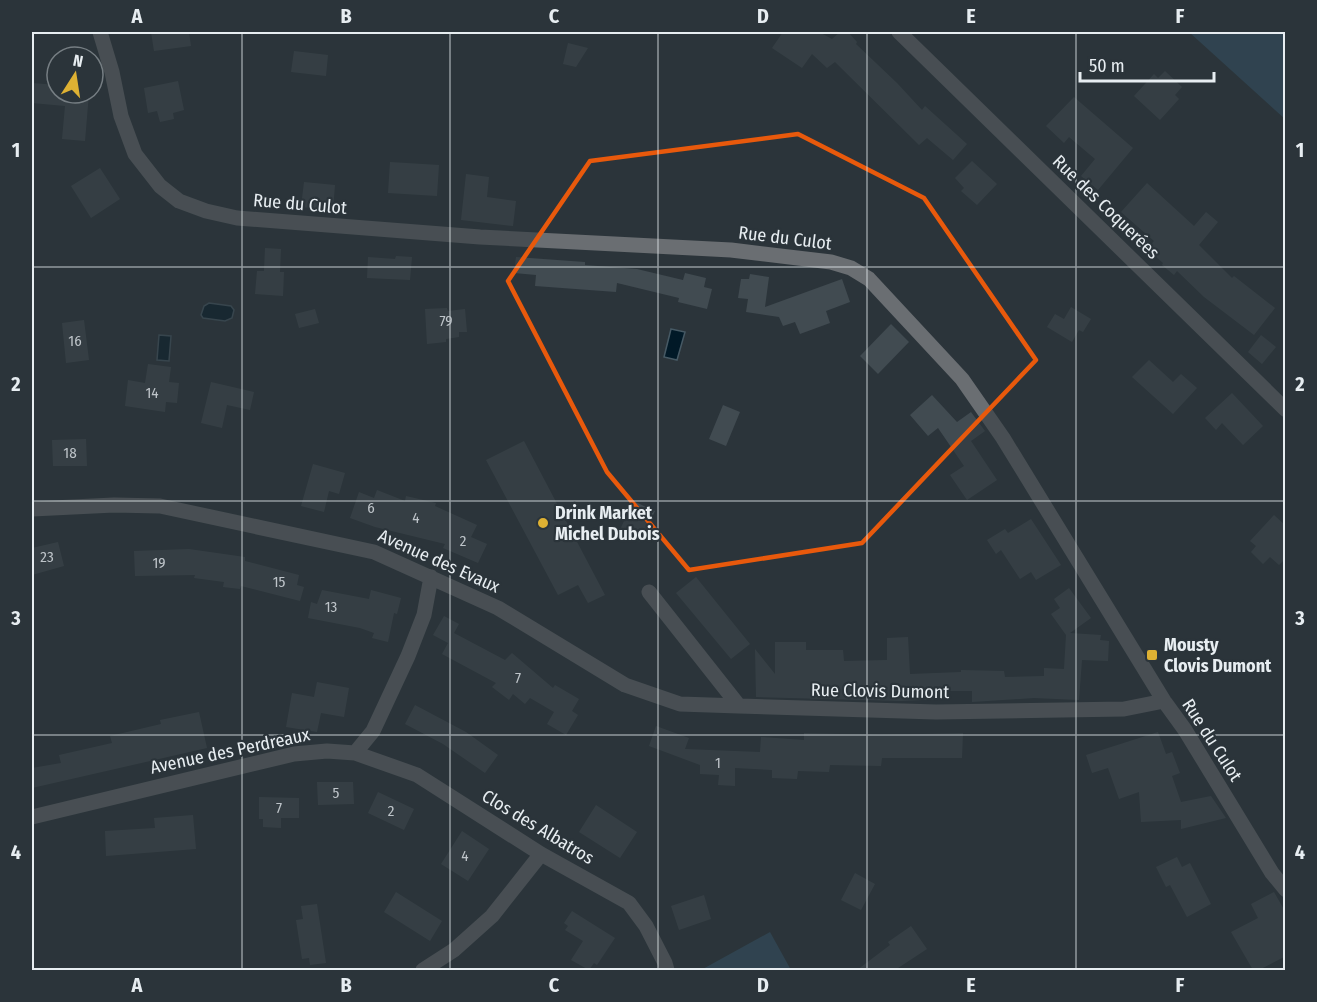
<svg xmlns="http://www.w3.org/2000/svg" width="1317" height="1002" viewBox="0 0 1317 1002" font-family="'Fira Sans Condensed',sans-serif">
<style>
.green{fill:#35566b}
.water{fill:#011927;stroke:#465964;stroke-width:1.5}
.building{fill:#414b51}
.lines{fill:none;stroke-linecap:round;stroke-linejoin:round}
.minor{stroke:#6a6e72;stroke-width:15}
.tertiary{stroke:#6a6e72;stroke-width:15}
.marked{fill:none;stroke:#e8590c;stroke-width:4.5;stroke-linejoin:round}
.grid{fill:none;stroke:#e7edf1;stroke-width:1.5;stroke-opacity:0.55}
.poi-dot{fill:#deb133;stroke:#2b343a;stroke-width:2}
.labels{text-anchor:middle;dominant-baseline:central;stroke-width:4.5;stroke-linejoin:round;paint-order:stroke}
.number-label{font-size:15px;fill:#bec4c9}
.street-label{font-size:18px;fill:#e7edf1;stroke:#2b343a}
.poi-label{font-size:18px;font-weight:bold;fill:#e7edf1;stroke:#2b343a;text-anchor:start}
.neatline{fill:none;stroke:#e7edf1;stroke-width:2}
.grid-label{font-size:20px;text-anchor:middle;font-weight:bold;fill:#e7edf1}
</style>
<rect width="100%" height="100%" fill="#2b343a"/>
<path class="green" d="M1189,32H1285V119Z
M770,932L791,970H701Z"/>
<path class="water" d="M209,303L231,306L234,310L232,318L225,321L203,318L201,315L204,306Z
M671,329L685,332L677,360L664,357Z
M159,335L171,336L169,361L157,360Z"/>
<path class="building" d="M151,32H189L191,46L154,51Z
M783,32H819L832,39L840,32H848L857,42L856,44L897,83L922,110L925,106L967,144L953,160L927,138L919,145L835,62L827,68L812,54L802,68L772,48Z
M568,43L588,48L576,67L563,64Z
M294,51L328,55L326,76L291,72Z
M1165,71L1182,87L1175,95L1179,99L1160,120L1134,96L1154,74L1158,78Z
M178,81L184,110L173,113L174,119L160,122L157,111L148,113L144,88Z
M32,83L57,85V93H89L85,141L62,139L65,106L32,103Z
M1074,97L1133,148L1098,190L1081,176L1095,159L1069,137L1064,143L1046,126Z
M972,161L997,184L977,205L961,191L964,188L955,178Z
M390,162L439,165L437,196L388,193Z
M100,168L120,199L91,218L71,186Z
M466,174L489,177L487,197L516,201L513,226L461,220Z
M304,182L335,185L333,210L301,207Z
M1147,183L1194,226L1206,212L1218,222L1199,245L1232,278L1234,276L1275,308L1254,335L1204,297L1177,271L1174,275L1162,265L1163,263L1147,249L1154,241L1121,212Z
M265,248L281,249L280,272H284L283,296L255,294L257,271H264Z
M396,256L412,257L410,280L367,278L368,257L395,259Z
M516,257L585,262V265L637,269L683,280L685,273L706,278L704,287L712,289L707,309L678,302L679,298L617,283L616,292L535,286L536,275L514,273Z
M750,274L769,277L765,307L842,279L850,302L826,311L830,323L800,334L795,322L783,326L779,317L746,312L748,299L738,298L741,279H749Z
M1071,307L1091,319L1083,332L1079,330L1072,342L1047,327L1055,314L1064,319Z
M447,308L448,311L465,309L467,332H459V337L446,339V342L427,344L425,309Z
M315,309L319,323L299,328L295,314Z
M84,320L89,360L66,363L62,323Z
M891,324L909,342L878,374L860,356Z
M1261,335L1276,347L1262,364L1248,352Z
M1149,360L1173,382L1181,374L1197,388L1173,414L1132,377Z
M148,364L171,367L169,382L179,383L177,403L166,402L165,412L125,406L128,380L145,383Z
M211,382L254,392L250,410L227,405L222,428L201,423Z
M1232,393L1263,426L1243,445L1222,423L1216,430L1205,418Z
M932,395L957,422L971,412L985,431L971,441L997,480L967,500L950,475L964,466L938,428L928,436L910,415Z
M723,405L740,412L726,446L709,439Z
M86,439L87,466H53L52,440Z
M524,441L605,595L588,603L578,585L558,595L486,460Z
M313,464L345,473L339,494L329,491L324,512L301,506Z
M377,490L405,501L406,496L436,503L435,506L477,525L471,537L487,544L478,563L443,548L445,544L375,527L350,518L359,492L374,498Z
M633,501L655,511L640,542L619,532Z
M1274,515L1286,526V558L1279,565L1270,557L1263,564L1251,552L1256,546L1250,541Z
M1031,519L1061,565L1036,580L1031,572L1020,579L1001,550L996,554L987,540L1005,529L1008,533Z
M58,542L64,566L32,575V548Z
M189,549L245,557V561L299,575L297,585L304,587L300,601L241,586L240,589L223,587L224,582L194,578L195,575L135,576L134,551Z
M696,577L750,644L731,659L676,593Z
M1069,588L1091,618L1070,633L1101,635L1100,640L1109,641L1108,661L1082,660L1079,700L1034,698L972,702V691H944V699L901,701L756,697L755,649L775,674V642H806V650H843L844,661L887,660V638L908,637L910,674L961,672V670L1004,671L1005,677L1044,676V668L1064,669L1066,635L1051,614L1060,608L1054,599Z
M322,590L369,599L371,590L401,598L397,614L394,613L388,642L372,638L374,633L360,628L308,618L311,602L317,604Z
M444,616L459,624L454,633L505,660L512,653L553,688L555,685L579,699L572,711L578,715L566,735L547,724L554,712L530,698L525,704L513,694L509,700L492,687L496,683L442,654L448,643L433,635Z
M317,682L349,688L344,717L321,713L317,732L286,727L292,693L314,697Z
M415,705L466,732L498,755L485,773L443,744L405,724Z
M199,712L207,748L32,788V768L61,763L59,755L112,743L110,736L161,724L160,720Z
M656,726L689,738L685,749L760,752L761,737L804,740V733L880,735L963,733L962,758H882L881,766L830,765L829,772L798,771L797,779L772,778V770L735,768V786L718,785L719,775L700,774V765L649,746Z
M1158,732L1166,754L1172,752L1180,773L1172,776L1181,802L1211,796L1226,818L1181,829V820L1141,822L1139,792L1119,799L1108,768L1092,773L1086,755Z
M317,782H353L354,804L318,805Z
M378,792L414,809L404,830L368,813Z
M259,797L299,798V818H281V828L263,827V819H259Z
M596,805L637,832L620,858L579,832Z
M193,815L196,849L106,856L105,831L155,828L154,818Z
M462,831L489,849L468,881L441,864Z
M1177,857L1182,867L1190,863L1211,904L1187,917L1170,885L1166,887L1156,867Z
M855,873L875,884L861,910L841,900Z
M396,892L442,921L430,941L384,912Z
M1274,892L1286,913V956L1259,970H1253L1231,932L1258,918L1251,904Z
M704,895L711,919L679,930L671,906Z
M317,904L326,963L310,965L309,958L302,959L296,920L303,919L301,906Z
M572,911L615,938L597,965L594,963L589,970L571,960L583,941L565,930L568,926L564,923Z
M911,926L927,949L895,970H857L890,945L888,942Z"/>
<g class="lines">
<path class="minor" d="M100,32L112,72L121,116L135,154L160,186L179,201L206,211L237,218L480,237L731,250L831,262L851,268L869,279L962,379L1003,438L1164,701L1185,730L1272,873L1286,890
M32,509L114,505L160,506L374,552L498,608L625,685L680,704L739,706
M649,592L739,706L936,712L1124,709L1164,701
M355,753L417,775L541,854L629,903L646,926L665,963L667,970
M32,817L294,754L327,751L355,753L373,731L408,656L424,615L431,577
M423,970L454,950L492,916L541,854"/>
<path class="tertiary" d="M899,32L1286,410"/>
</g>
<path d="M0 0H1317V1002H0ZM798,134L924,198L1036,360L862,543L689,570L607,472L508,281L590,161Z" fill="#2b343a" fill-opacity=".55" fill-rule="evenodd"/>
<path class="marked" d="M798,134L924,198L1036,360L862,543L689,570L607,472L508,281L590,161Z"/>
<path class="grid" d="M242,32V970M450,32V970M658,32V970M867,32V970M1076,32V970M32,267H1286M32,501H1286M32,735H1286"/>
<g class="poi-dot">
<circle cx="543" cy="523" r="6"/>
<rect x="1146" y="649" width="12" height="12" rx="3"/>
</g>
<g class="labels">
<g class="number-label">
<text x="446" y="321">79</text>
<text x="75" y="341">16</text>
<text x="152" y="393">14</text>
<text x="70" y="453">18</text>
<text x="371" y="508">6</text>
<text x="416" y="518">4</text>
<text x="463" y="541">2</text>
<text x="47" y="557">23</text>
<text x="159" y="563">19</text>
<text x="279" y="582">15</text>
<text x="331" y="607">13</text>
<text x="518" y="678">7</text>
<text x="718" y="763">1</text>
<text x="336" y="793">5</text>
<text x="279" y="808">7</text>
<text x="391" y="811">2</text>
<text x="465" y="856">4</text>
</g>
<g class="street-label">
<text transform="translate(300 204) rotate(5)">Rue du Culot</text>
<text transform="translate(1106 207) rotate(44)">Rue des Coquerées</text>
<text transform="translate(785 238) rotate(7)">Rue du Culot</text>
<text transform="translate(439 561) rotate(24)">Avenue des Evaux</text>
<text transform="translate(880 691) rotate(1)">Rue Clovis Dumont</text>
<text transform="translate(1212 740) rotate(57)">Rue du Culot</text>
<text transform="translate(230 751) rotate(-12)">Avenue des Perdreaux</text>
<text transform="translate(538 827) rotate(31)">Clos des Albatros</text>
</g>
<g class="poi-label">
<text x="555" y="513">Drink Market<tspan x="555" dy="21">Michel Dubois</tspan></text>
<text x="1164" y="645">Mousty<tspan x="1164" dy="21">Clovis Dumont</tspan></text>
</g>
</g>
<rect width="1317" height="1002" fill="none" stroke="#2b343a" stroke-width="66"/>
<g transform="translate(75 75) rotate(12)"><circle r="28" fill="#2b343a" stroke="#767e83" stroke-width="1.5"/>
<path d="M0-4.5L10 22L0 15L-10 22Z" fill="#deb133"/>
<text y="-9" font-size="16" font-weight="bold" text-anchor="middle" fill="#e7edf1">N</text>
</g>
<path d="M1080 72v9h134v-9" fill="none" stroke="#e7edf1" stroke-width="3"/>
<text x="1089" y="72" font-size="18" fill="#e7edf1" stroke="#2b343a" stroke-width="4.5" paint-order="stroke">50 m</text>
<rect x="33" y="33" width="1251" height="936" class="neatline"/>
<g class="grid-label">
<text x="137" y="23">A</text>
<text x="346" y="23">B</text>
<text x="554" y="23">C</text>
<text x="763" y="23">D</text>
<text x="971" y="23">E</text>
<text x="1180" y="23">F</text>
<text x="16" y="157">1</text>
<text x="1300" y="157">1</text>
<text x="16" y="391">2</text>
<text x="1300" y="391">2</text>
<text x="16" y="625">3</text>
<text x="1300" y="625">3</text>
<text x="16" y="859">4</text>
<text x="1300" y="859">4</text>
<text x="137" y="992">A</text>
<text x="346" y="992">B</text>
<text x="554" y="992">C</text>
<text x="763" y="992">D</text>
<text x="971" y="992">E</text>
<text x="1180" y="992">F</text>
</g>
</svg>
